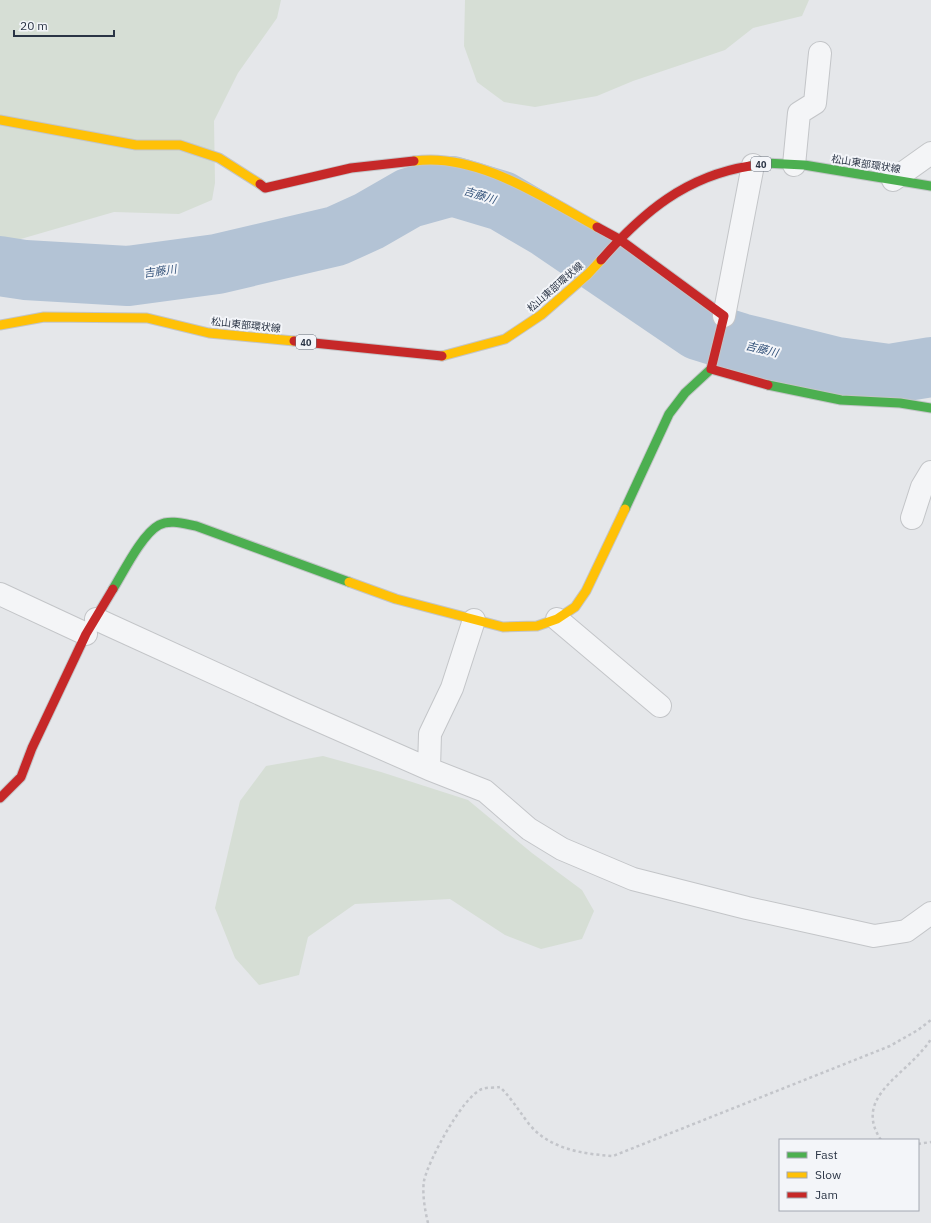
<svg xmlns="http://www.w3.org/2000/svg" width="931" height="1223" viewBox="0 0 931 1223" font-family="'IBM Plex Sans','Noto Sans JP',sans-serif">
<style>
.green{fill:#d6ded5}
.lines{fill:none;stroke-linecap:round;stroke-linejoin:round}
.river{stroke:#b3c3d5;stroke-width:60}
.street-casing{stroke:#c3c5c8;stroke-width:24}
.fast-casing{stroke:#c3c5c8;stroke-width:11}
.slow-casing{stroke:#c3c5c8;stroke-width:11}
.jam-casing{stroke:#c3c5c8;stroke-width:11}
.path{stroke:#c3c5ca;stroke-width:2.5;stroke-dasharray:3 3;stroke-linecap:butt}
.street{stroke:#f4f5f7;stroke-width:22}
.fast{stroke:#4caf50;stroke-width:9}
.slow{stroke:#ffc107;stroke-width:9}
.jam{stroke:#c62828;stroke-width:9}
.labels{text-anchor:middle;dominant-baseline:central;stroke-width:4;stroke-linejoin:round;paint-order:stroke}
.shield{fill:#f3f5f9;stroke:#666e7b;stroke-width:1}
.shield-label{font-size:9px;font-weight:bold;fill:#2a3445}
.street-label{font-size:10px;fill:#2a3445;stroke:#f3f5f9}
.water-label{font-size:11px;font-style:italic;fill:#33527a;stroke:#f3f5f9}
</style>
<rect width="100%" height="100%" fill="#e5e7ea"/>
<path class="green" d="M0,0H281L277,18L238,73L214,121L215,183L212,200L179,214L114,212L0,245Z
M465,0H809L802,16L753,28L725,50L633,81L597,96L535,107L504,102L477,82L464,46Z
M323,756L381,772L468,800L532,853L582,890L594,911L582,939L541,949L505,935L450,899L355,904L308,937L299,975L259,985L235,958L215,908L240,801L266,766Z"/>
<g class="lines">
<path class="river" d="M0,266L25,270L128,276L217,264L336,236L369,221L409,198L452,186L502,201L548,228L698,330L740,343L837,367L889,374L931,367"/>
<g class="street-casing">
<path id="street" d="M794,165L799,113L815,103L820,53
M893,180L931,153
M724,316L753,165
M912,518L922,487L931,472
M0,594L86,634
M96,619L295,710L429,769L485,791L529,829L562,849L633,879L747,908L874,936L906,931L931,913
M557,619L660,706
M429,769L430,734L452,688L474,620"/>
</g>
<g class="fast-casing">
<path id="fast" d="M750,166L765,163L804,165L931,186
M768,385L841,400L900,403L931,408
M625,509L669,414L685,393L711,369
M113,589C123,573 142,534 159,525C170,519 185,524 196,526L349,582"/>
</g>
<g class="slow-casing">
<path id="slow" d="M0,120L136,145H180L219,158L260,184
M414,161C477,152 544,198 597,227
M0,325L44,317L147,318L209,333L294,341
M442,356L505,339L541,315L588,274L601,260
M349,582L396,599L503,627L537,626L557,619L575,607L586,591L625,509"/>
</g>
<g class="jam-casing">
<path id="jam" d="M260,184L265,188L351,168L414,161
M597,227L619,239L724,316L711,369L768,385
M601,260C643,212 686,176 750,166
M294,341L442,356
M0,798L21,777L32,748L86,634L113,589"/>
</g>
<path class="path" d="M881,1140C855,1101 896,1080 920,1053C924,1048 929,1044 931,1038
M918,1144L931,1142
M428,1223C425,1211 422,1193 424,1181C428,1161 463,1096 482,1089C487,1087 495,1088 500,1087C512,1099 519,1111 529,1124C549,1149 583,1154 613,1156L890,1046L918,1030L931,1020"/>
<use href="#street" class="street"/>
<use href="#fast" class="fast"/>
<use href="#slow" class="slow"/>
<use href="#jam" class="jam"/>
</g>
<g class="labels">
<g class="shield">
<rect x="751" y="157" width="20" height="14" rx="3"/>
<rect x="296" y="335" width="20" height="14" rx="3"/>
</g>
<g class="shield-label">
<text x="761" y="164">40</text>
<text x="306" y="342">40</text>
</g>
<g class="street-label">
<text transform="translate(866 164) rotate(9)">松山東部環状線</text>
<text transform="translate(555 287) rotate(-41)">松山東部環状線</text>
<text transform="translate(246 325) rotate(6)">松山東部環状線</text>
</g>
<g class="water-label">
<text transform="translate(480 195) rotate(17)">吉藤川</text>
<text transform="translate(160 271) rotate(-8)">吉藤川</text>
<text transform="translate(762 349) rotate(14)">吉藤川</text>
</g>
</g>
<rect x="779" y="1139" width="140" height="72" fill="#f3f5f9" stroke="#a3a8b1"/>
<rect x="787" y="1152" width="20" height="6" fill="#4caf50" stroke="#a3a8b1"/>
<text x="815" y="1159" font-size="12" fill="#2a3445">Fast</text>
<rect x="787" y="1172" width="20" height="6" fill="#ffc107" stroke="#a3a8b1"/>
<text x="815" y="1179" font-size="12" fill="#2a3445">Slow</text>
<rect x="787" y="1192" width="20" height="6" fill="#c62828" stroke="#a3a8b1"/>
<text x="815" y="1199" font-size="12" fill="#2a3445">Jam</text>
<path d="M14 30v6h100v-6" fill="none" stroke="#2a3445" stroke-width="2"/>
<text x="20" y="30" font-size="12" fill="#2a3445" stroke="#f3f5f9" stroke-width="3" paint-order="stroke">20 m</text>
</svg>
